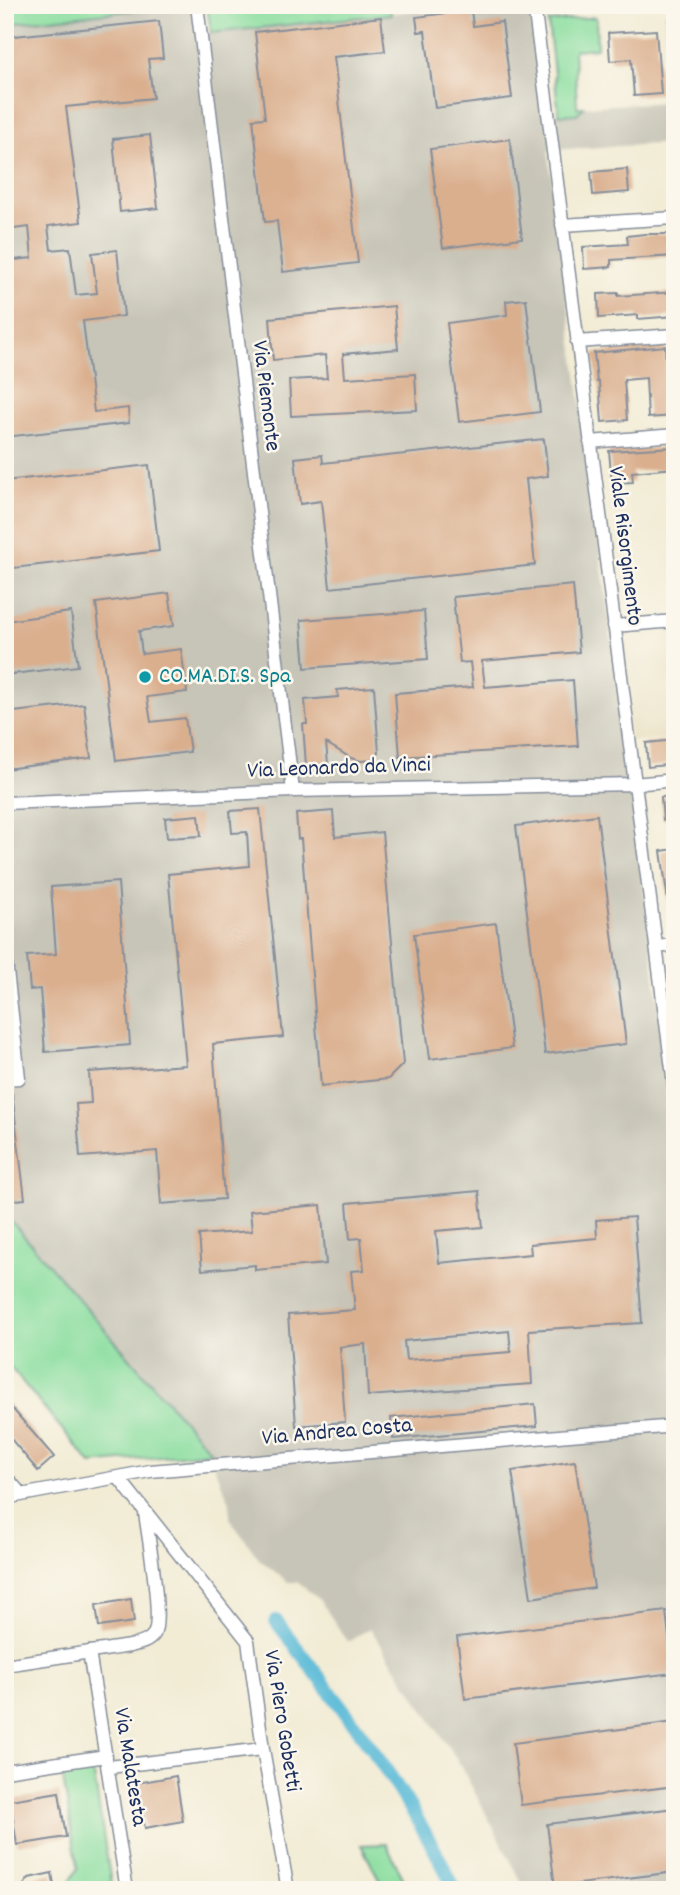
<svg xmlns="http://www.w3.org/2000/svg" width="680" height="1895" viewBox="0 0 680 1895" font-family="Dekko,sans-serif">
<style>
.built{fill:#e5dbba}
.industrial{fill:#c7c5b8}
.green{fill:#8bdea0;stroke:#53867f;stroke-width:2}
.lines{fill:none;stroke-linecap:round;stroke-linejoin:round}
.canal{stroke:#59bad7;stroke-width:14}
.building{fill:#daaf8e;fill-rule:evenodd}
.street-casing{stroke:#868e9a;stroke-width:15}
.street{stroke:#fff;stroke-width:12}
.culture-dot{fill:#0f9aa8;stroke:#fbf7ec;stroke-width:2.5}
.labels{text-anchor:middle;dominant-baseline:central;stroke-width:5;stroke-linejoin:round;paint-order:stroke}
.street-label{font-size:23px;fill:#1b2f5e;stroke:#fbf7ec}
.culture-label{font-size:23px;fill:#0d838f;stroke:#fbf7ec;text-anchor:start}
</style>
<rect width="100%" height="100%" fill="#fbf7ec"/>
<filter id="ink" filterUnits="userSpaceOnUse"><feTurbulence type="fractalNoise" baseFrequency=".0143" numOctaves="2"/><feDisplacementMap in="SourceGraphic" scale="14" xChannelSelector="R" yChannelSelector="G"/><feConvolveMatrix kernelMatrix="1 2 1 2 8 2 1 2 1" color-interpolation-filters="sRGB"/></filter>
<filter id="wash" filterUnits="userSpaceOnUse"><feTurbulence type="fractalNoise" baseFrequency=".00686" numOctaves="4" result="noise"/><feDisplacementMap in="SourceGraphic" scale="28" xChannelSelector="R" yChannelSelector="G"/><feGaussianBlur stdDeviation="1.57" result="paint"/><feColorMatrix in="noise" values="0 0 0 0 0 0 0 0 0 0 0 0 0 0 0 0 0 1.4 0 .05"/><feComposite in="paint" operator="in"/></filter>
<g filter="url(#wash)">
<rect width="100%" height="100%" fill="#f2ecd5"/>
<path class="built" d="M675,624V738L630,741L615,629Z"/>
<path class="industrial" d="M183,5H193L198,34L470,5H529L544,116L577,114L584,107L668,102L665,13L675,12V143L548,150L675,1131V1890H526L461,1766L370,1628L348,1642L319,1599L297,1582H288L259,1559L230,1519V1502L217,1474L211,1452L5,1214V24Z"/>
<path class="green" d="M5,5H183L5,24Z
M207,5H390L391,14L211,33Z
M596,17L597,48L574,50L577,107H584L577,114L559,115L548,22Z
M5,1214L211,1452L91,1464L5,1361Z
M86,1769L94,1775L112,1890H64L78,1868L62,1772Z
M386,1844L409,1890H385L361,1845Z"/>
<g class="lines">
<path class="canal" d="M276,1621C342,1706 409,1792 455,1890"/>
</g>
<g id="blocks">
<path class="building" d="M471,10L473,26L502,22L512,98L435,108L425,31L418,32L416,17Z
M381,17L385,51L334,57L358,263L283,272L277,221L265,222L253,119L265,118L255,32Z
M159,21L163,58L148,59L153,98L66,107L81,222L48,226L51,250L70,248L76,295L97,293L92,253L117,250L124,316L83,321L94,412L128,408L129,423L5,437V261L32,258L29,227L5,230V167H12L5,111V37Z
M656,30L661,94L634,96L631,59L610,61L608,33Z
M150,135L158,208L120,212L113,139Z
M510,139L522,238L443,248L430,149Z
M627,169L629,192L593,195L591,172Z
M645,234H675V256L611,260V267L584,269L583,247L628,244L627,236Z
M675,292V316L638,319V315L599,318L598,294L618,293V296Z
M526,299L540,412L459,422L447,323L507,315L506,301Z
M394,306L398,349L343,354L345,378L415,374L417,410L291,416L289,380L327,378L325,355L273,360L270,318Z
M665,346L667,394H671L673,416L648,418L646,378L624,380L627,420L602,422L599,382H597L594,353Z
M544,439L548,476L526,479L535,565L330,588L321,501L300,504L295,458L322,455L323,463Z
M675,447V468L632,472L633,482L612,483L609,451Z
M149,465L159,551L5,569V481Z
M573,585L579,652L482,661L485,687L573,680L578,746L400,757L395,693L473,687L470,662L460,663L453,597Z
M169,593L174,626L139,631L142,654L181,649L187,692L147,697L151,722L185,718L190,752L116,761L96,603Z
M424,611L428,659L305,668L301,620Z
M71,612L78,666L5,675V621Z
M374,687L379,753L371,760L361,761L351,758L326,743L328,764L306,766L303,724H307L305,700L338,697L337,690Z
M84,704L91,758L5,769V713Z
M675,740V764L648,767L646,743Z
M675,796V819L663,820L661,797Z
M260,809L283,1037L213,1044L224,1199L161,1204L157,1151L80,1157L76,1104L91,1103L89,1072L186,1065L168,874L249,866L247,832L232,833L230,811Z
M333,811L335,837L382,832L403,1064L388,1079L321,1086L301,839H298L296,814Z
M199,815L201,836L167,838L165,818Z
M597,815L626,1044L545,1054L516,826Z
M675,849V901H668L661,851Z
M118,882L130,1045L45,1052L40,989L30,990L27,956L56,954L51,887Z
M496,923L512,1048L430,1059L414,934Z
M5,1093H12L25,1199L5,1201Z
M479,1191L483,1227L436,1231L439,1263L531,1254L530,1244L597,1238L596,1220L634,1217L642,1323L529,1330L532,1384L368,1396L365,1344L340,1347L345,1422L296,1426L288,1315L355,1310L351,1271L364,1270L361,1238L350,1239L347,1203ZM509,1331L511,1352L406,1360L404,1341Z
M321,1205L326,1264L255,1270V1265L202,1270L199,1235L252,1231L250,1211Z
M5,1400L54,1457L38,1471L5,1432Z
M535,1404L537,1426L393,1439L391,1418Z
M575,1461L594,1588L531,1598L512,1471Z
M131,1599L134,1622L99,1627L96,1605Z
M666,1611L673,1673L465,1699L457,1637Z
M675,1722V1786L521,1805L513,1743Z
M176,1776L183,1821L145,1828L137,1783Z
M59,1792L66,1837L17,1845L10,1800Z
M675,1808V1872L555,1887L547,1824Z
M52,1873L55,1890H20L29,1878Z"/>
</g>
</g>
<g filter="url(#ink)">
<use href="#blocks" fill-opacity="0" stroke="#868e9a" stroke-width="2"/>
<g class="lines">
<g class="street-casing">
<path id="street" d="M197,5L293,791
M534,5L675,1092
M562,225L675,218
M577,342L675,335
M590,442L675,435
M614,626L675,621
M5,803L293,791L634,784L675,780
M656,947L675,945
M5,953L19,1078L5,1079
M5,1476L21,1494
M118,1477L248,1641L263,1749L288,1890
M5,1498L150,1471L675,1426
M89,1652L127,1890
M5,1665L130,1646C139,1644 149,1642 154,1634C163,1618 148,1535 145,1513
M109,1767L263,1749
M5,1771L106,1756"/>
</g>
<use href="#street" class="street"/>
</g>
</g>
<circle class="culture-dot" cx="145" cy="677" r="7"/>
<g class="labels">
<g class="street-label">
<text transform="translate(265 396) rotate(83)">Via Piemonte</text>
<text transform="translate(624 546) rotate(83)">Viale Risorgimento</text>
<text transform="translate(339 769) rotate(-2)">Via Leonardo da Vinci</text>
<text transform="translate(337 1433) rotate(-5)">Via Andrea Costa</text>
<text transform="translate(281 1721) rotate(81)">Via Piero Gobetti</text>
<text transform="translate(129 1767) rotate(81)">Via Malatesta</text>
</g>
<g class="culture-label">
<text x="159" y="677">CO.MA.DI.S. Spa</text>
</g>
</g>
<rect width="680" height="1895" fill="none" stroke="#fbf7ec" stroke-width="28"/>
</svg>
